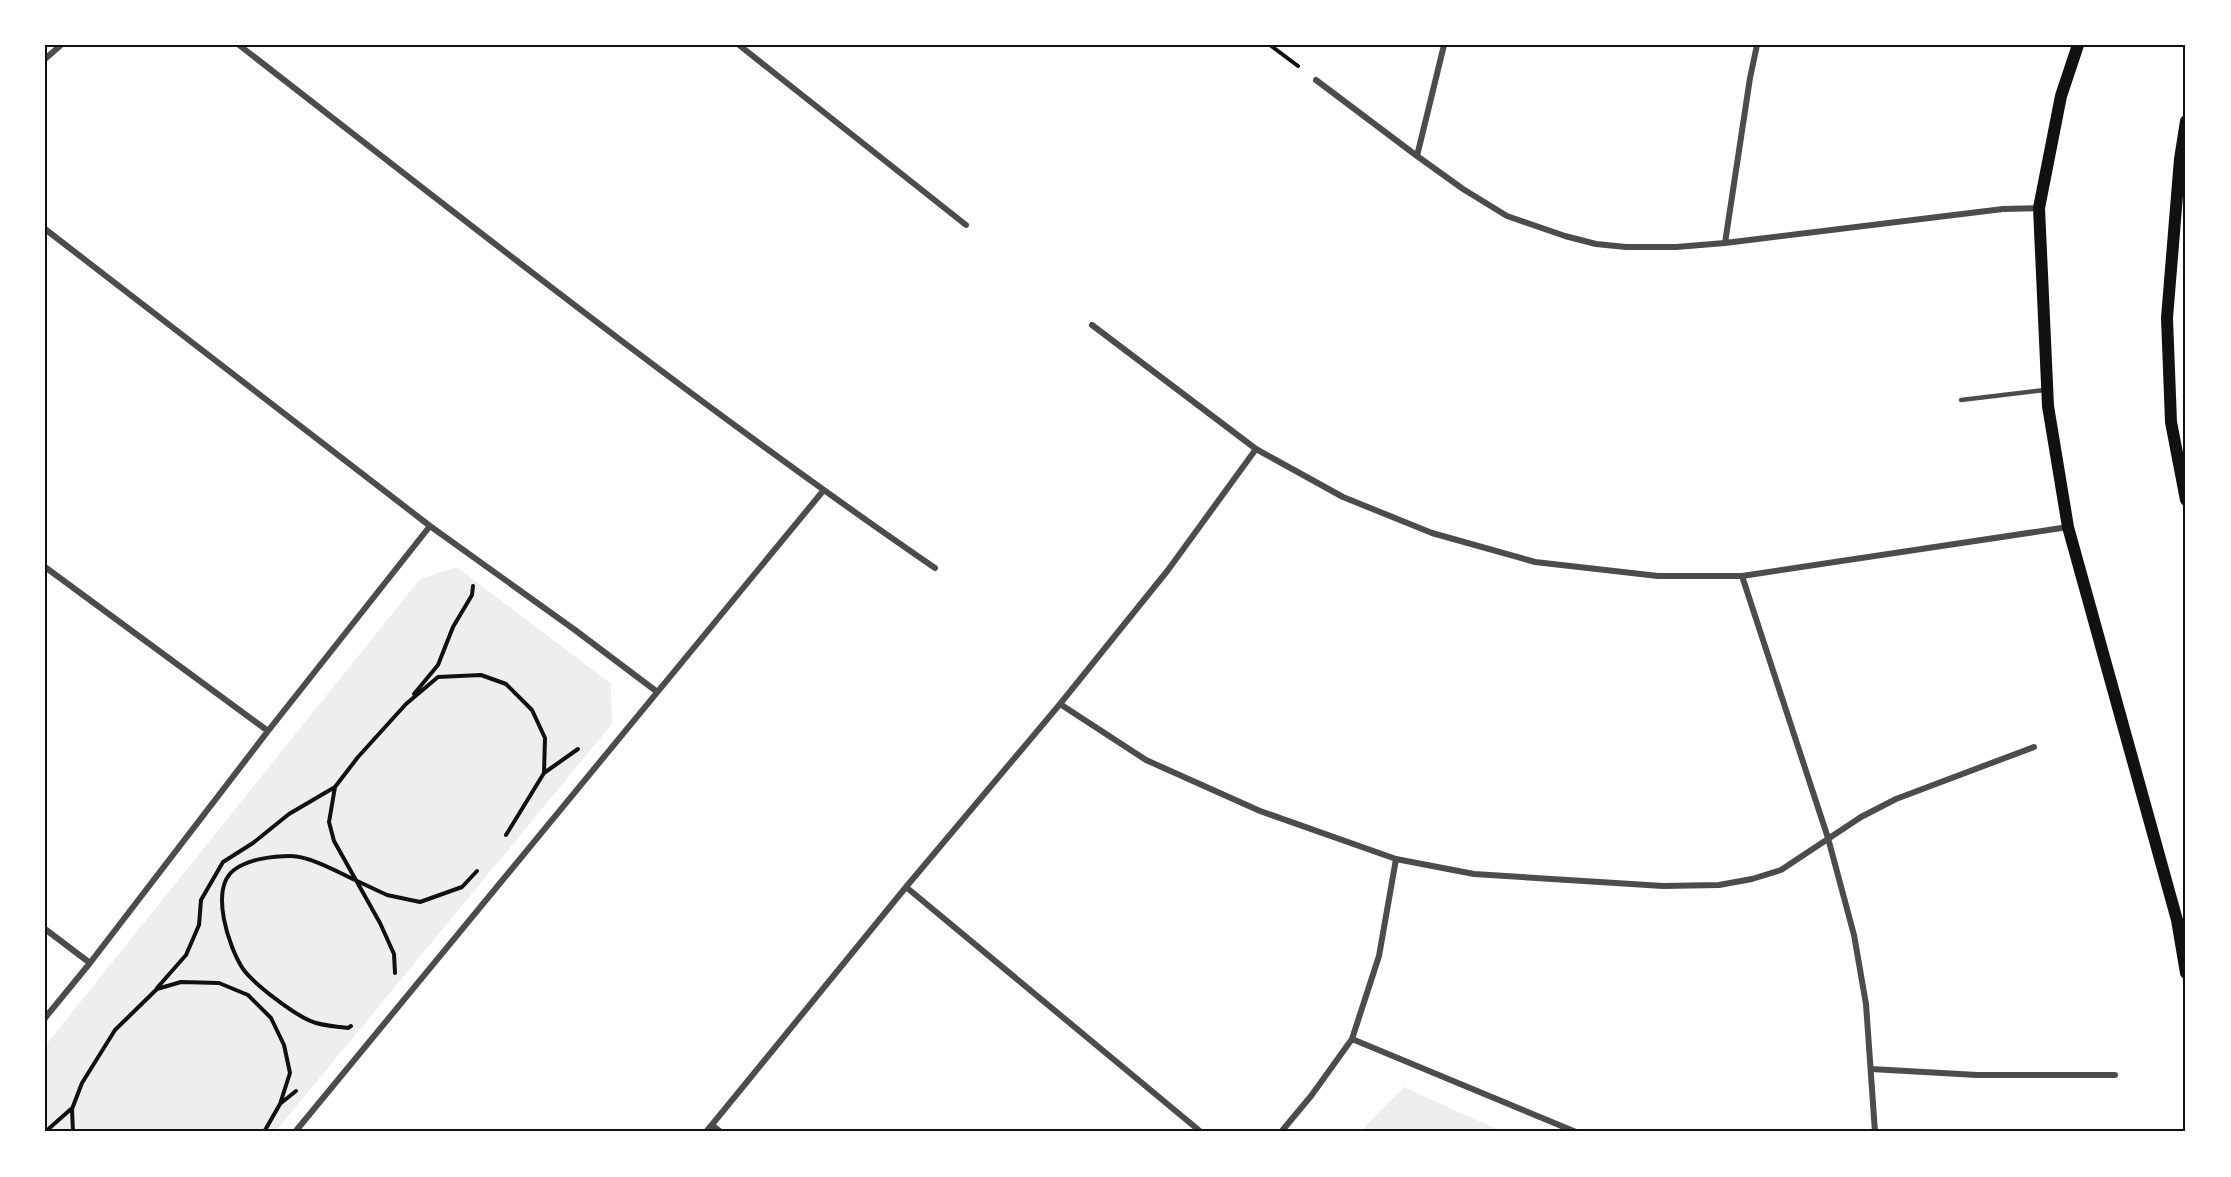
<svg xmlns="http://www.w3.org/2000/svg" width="2231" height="1177" viewBox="0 0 2231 1177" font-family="'Archivo Narrow',sans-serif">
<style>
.green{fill:#eee}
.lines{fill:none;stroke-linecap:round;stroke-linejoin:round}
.path{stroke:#111;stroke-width:4}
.service{stroke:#4c4c4c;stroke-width:4.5}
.minor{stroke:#4c4c4c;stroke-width:6}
.secondary{stroke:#111;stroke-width:12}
.neatline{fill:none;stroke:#111;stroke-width:2}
</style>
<rect width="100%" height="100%" fill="#fff"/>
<path class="green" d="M457,567L611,684L612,724L275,1132H45V1046L420,579Z
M1404,1087L1503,1132H1360Z"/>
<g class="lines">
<path class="path" d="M1270,45L1298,66
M414,694L438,665L453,627L472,595L473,586
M544,773L578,749
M355,880L387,895L420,902L462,887L477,871
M395,973L394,954L380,923L334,841L329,822L335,787L358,757L406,704L438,677L481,675L506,684L532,710L545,738L544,773L506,835
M157,988L186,955L199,925L201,900L223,862L253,843L289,814L335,787
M351,1026L348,1028C338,1027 327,1026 316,1023C298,1018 255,985 243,969C229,948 209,889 234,870C248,859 273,856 291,856C309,856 338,872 355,880
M281,1103L296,1091
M45,1132L71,1109
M73,1132L72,1109L82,1083L115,1030L157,989L181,982L219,983L248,995L271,1018L284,1045L290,1073L280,1104L264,1132"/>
<path class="service" d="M1961,400L2045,390"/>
<path class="minor" d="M239,45C468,223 696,404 935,568
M739,45L966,225
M45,59L61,45
M1316,80L1417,156L1463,189L1507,216L1565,236L1596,244L1626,247H1676L1725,243L2003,209L2039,208
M1417,156L1444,45
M45,229L430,526L575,630L656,691
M1725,243L1750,78L1757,45
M1092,325L1256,449L1343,497L1432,533L1535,562L1658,576H1742L2068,527
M45,567L268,731
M1742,576L1828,838L1854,935L1866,1004L1875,1132
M1060,704L1146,760L1260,811L1396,859L1474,874L1663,886L1719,885L1752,879L1781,870L1861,817L1896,799L2034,747
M906,887L1201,1132
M45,929L90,963
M45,1018L90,963L268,731L430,526
M1352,1039L1576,1132
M1871,1069L1977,1075H2115
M712,1125L721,1132
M295,1132L823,491
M706,1132L906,887L1060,704L1168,570L1256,449
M1281,1132L1311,1096L1352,1039L1379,956L1396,859"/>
<path class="secondary" d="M2078,45L2061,96L2039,208L2048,406L2068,527L2177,920L2186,973
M2186,121L2180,159L2167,318L2171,422L2186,500"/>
</g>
<rect width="2231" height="1177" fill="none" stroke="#ffffff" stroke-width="93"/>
<rect x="46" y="46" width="2138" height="1084" class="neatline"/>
</svg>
